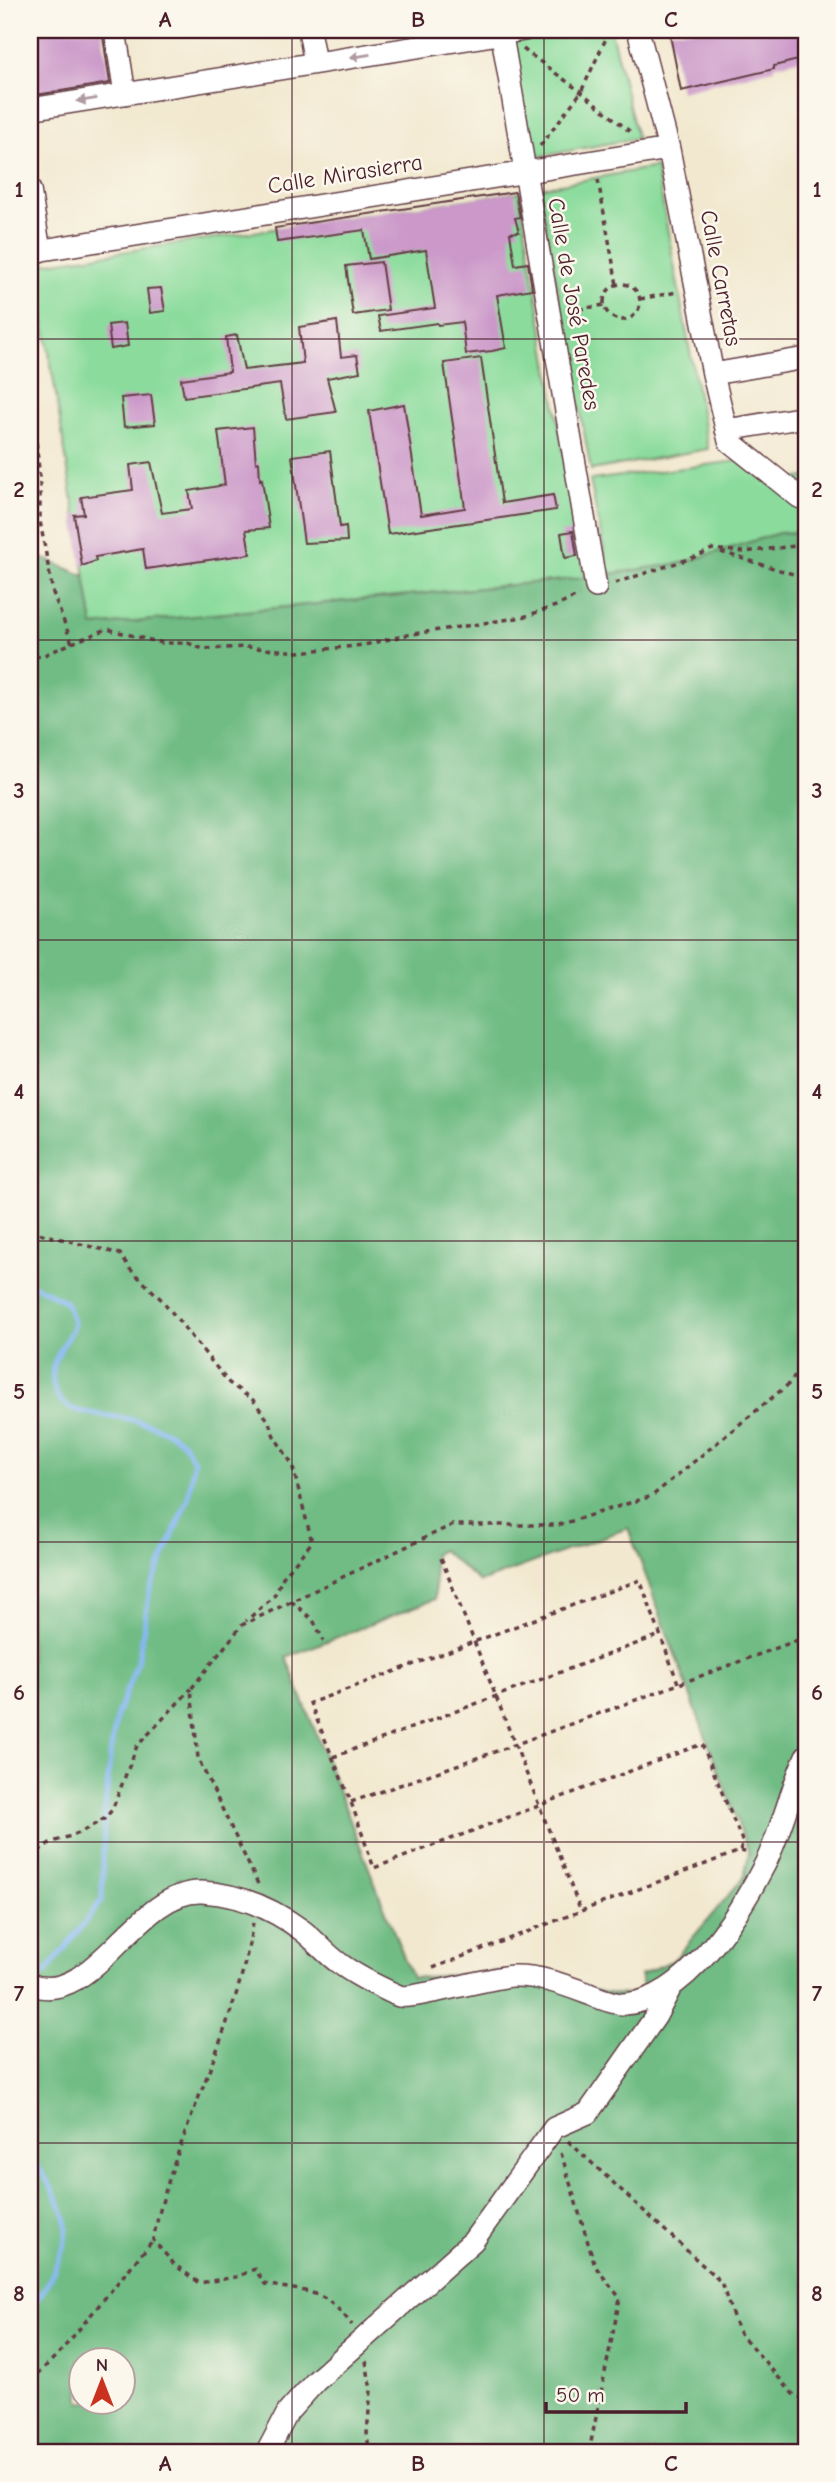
<svg xmlns="http://www.w3.org/2000/svg" width="836" height="2482" viewBox="0 0 836 2482" font-family="'Comic Neue',sans-serif">
<style>
.green{fill:#8bdc9c;stroke:#6a7e64;stroke-width:2}
.forest{fill:#70bc84;stroke:#5d6e58;stroke-width:2;fill-rule:evenodd}
.lines{fill:none;stroke-linecap:round;stroke-linejoin:round}
.stream{stroke:#86b7f2;stroke-width:5}
.building{fill:#cb98c9}
.minor-casing{stroke:#633d44;stroke-width:24}
.path{stroke:#633d44;stroke-width:3.5;stroke-dasharray:5 5;stroke-linecap:butt}
.minor{stroke:#fff;stroke-width:21}
.oneway{fill:#ae9aa0}
.grid{fill:none;stroke:#4a1f2b;stroke-width:2;stroke-opacity:0.55}
.labels{text-anchor:middle;dominant-baseline:central;stroke-width:5;stroke-linejoin:round;paint-order:stroke}
.street-label{font-size:23px;fill:#4a1f2b;stroke:#fbf7ec}
.neatline{fill:none;stroke:#4a1f2b;stroke-width:2.5}
.grid-label{font-size:23px;text-anchor:middle;font-weight:bold;fill:#4a1f2b}
</style>
<rect width="100%" height="100%" fill="#fbf7ec"/>
<filter id="ink" filterUnits="userSpaceOnUse"><feTurbulence type="fractalNoise" baseFrequency=".0143" numOctaves="2"/><feDisplacementMap in="SourceGraphic" scale="14" xChannelSelector="R" yChannelSelector="G"/><feConvolveMatrix kernelMatrix="1 2 1 2 8 2 1 2 1" color-interpolation-filters="sRGB"/></filter>
<filter id="wash" filterUnits="userSpaceOnUse"><feTurbulence type="fractalNoise" baseFrequency=".00686" numOctaves="4" result="noise"/><feDisplacementMap in="SourceGraphic" scale="28" xChannelSelector="R" yChannelSelector="G"/><feGaussianBlur stdDeviation="1.57" result="paint"/><feColorMatrix in="noise" values="0 0 0 0 0 0 0 0 0 0 0 0 0 0 0 0 0 1.4 0 .05"/><feComposite in="paint" operator="in"/></filter>
<g filter="url(#wash)">
<rect width="100%" height="100%" fill="#f2e8cf"/>
<path class="green" d="M611,31L637,138L531,158L511,41Z
M656,167L708,449L591,470L539,188Z
M519,192L585,578L607,565L590,480L760,458L791,479L806,477V532L779,533L682,563L584,578L93,626L35,265Z"/>
<path class="forest" d="M806,532V2452H30V553L85,576L93,626L584,578L682,563L779,533ZM628,1528L749,1853L744,1877L674,1960L640,1975L644,1989L628,1995L612,1994L503,1971L412,1978L286,1657L435,1599L434,1554L442,1550L480,1582ZM80,2360H122V2402H80Z"/>
<g class="lines">
<path class="stream" d="M30,1283L66,1302L74,1324C70,1336 54,1357 53,1367C47,1420 95,1411 129,1419C147,1423 170,1431 183,1443C187,1448 191,1456 194,1461L188,1498L150,1590L138,1661L117,1715L111,1749L104,1819L102,1900L45,1974
M30,2156C42,2171 68,2211 67,2229C65,2251 45,2294 30,2308"/>
</g>
<g id="blocks">
<path class="building" d="M30,30H102L110,83L30,96Z
M669,30H806V58L774,66V69L681,91Z
M515,192L520,217L515,218L519,232L510,233L515,265L528,263L532,289L497,295L506,348L492,351L466,354L462,322L438,325L437,323L381,331L378,316L435,308L426,250L369,259L364,230L277,242L275,228Z
M381,262L388,310L353,315L346,266Z
M161,288L165,311L150,313L147,289Z
M337,321L341,357L357,355L360,372L327,378L336,412L286,419L280,384L184,397L181,379L230,372L226,337L237,335L244,370L303,363L299,327Z
M125,323L128,346L111,349L108,325Z
M481,358L502,503L553,495L556,510L388,534L369,411L404,404L421,515L465,508L444,363Z
M151,395L155,424L124,427L121,398Z
M253,427L256,463L259,462L260,480L262,479L269,528L246,530L250,554L146,569L143,549L95,557L96,561L82,566L74,515L84,514L81,497L133,490L130,465L151,462L162,513L192,509L189,491L225,485L218,431Z
M330,451L340,527L346,526L347,541L304,543L292,456Z
M573,531L577,556L565,558L561,533Z"/>
</g>
</g>
<g filter="url(#ink)">
<use href="#blocks" fill-opacity="0" stroke="#633d44" stroke-width="2"/>
<g class="lines">
<g class="minor-casing">
<path id="minor" d="M115,30L125,94
M309,30L315,63
M501,30L596,587
M638,30L669,149L713,374L729,441L799,497L806,500
M30,109L524,30
M30,190L40,251
M30,252L669,149
M713,374L806,358
M726,430L806,417
M30,1984C93,2010 136,1889 202,1892C240,1894 272,1908 303,1931C316,1941 326,1954 339,1963C356,1976 379,1987 399,1996C409,2000 493,1977 512,1976C539,1975 565,1985 589,1994C599,1998 613,2004 624,2004C686,2001 739,1914 765,1864C782,1830 790,1791 806,1756
M267,2452L288,2412L316,2381L473,2241L554,2128L588,2113L656,2016L670,1989"/>
</g>
<path class="path" d="M523,49L581,92L633,134
M540,146L581,92L610,30
M598,180L617,285
M604 302a18 18 0 1 1 36 0a18 18 0 1 1-36 0Z
M640,299L677,292
M569,311L604,305
M30,383L40,479V521L53,593L72,643L42,656L30,657
M721,552L806,578
M615,583L698,556L712,549L744,552L795,546L806,547
M72,643L107,629L162,643H188L203,649L247,647L298,652L364,645L407,635L523,617L559,605L579,595
M30,1231L120,1254L130,1269L162,1300L229,1383L253,1400L268,1420L274,1436L292,1464L312,1542L283,1577L274,1596L246,1621
M441,1558L581,1911L740,1851L749,1853
M291,1601L313,1620L324,1641
M678,1683L640,1580L310,1703L351,1802L374,1868L702,1744L743,1843L740,1851
M333,1757L660,1635
M351,1802L514,1745L806,1637
M30,1857L50,1843L79,1833L104,1819L112,1810L137,1746L191,1689
M258,1884L198,1758L191,1689L242,1625L452,1525H559L652,1496L790,1383L806,1357
M253,1923C250,1939 247,1955 243,1970C219,2062 172,2146 153,2240L175,2265L199,2283L236,2277L255,2269L265,2284C308,2293 323,2287 352,2325
M433,1968L581,1911
M568,2141L721,2282L738,2331L793,2394L806,2400
M561,2153L595,2266L620,2298L589,2452
M366,2361L371,2390L367,2433L369,2452
M30,2382L61,2351L153,2240"/>
<use href="#minor" class="minor"/>
</g>
<defs><path id="oneway-solid" d="M-6-.8H1V-3.2L6.5 0L1 3.2V.8H-6Z" transform="scale(1.75)"/></defs>
<g class="oneway">
<use href="#oneway-solid" transform="translate(360 56) rotate(171)"/>
<use href="#oneway-solid" transform="translate(87 100) rotate(171)"/>
</g>
</g>
<path class="grid" d="M292,30V2452M544,30V2452M30,339H806M30,640H806M30,940H806M30,1241H806M30,1542H806M30,1842H806M30,2143H806"/>
<g class="labels">
<g class="street-label">
<text transform="translate(345 174) rotate(-9)">Calle Mirasierra</text>
<text transform="translate(721 278) rotate(79)">Calle Carretas</text>
<text transform="translate(574 304) rotate(80)">Calle de José Paredes</text>
</g>
</g>
<rect width="836" height="2482" fill="none" stroke="#fbf7ec" stroke-width="77"/>
<g transform="translate(102 2381)"><circle r="33" fill="#fbf7ec" stroke="#b4a19f" stroke-width="2"/>
<path d="M0-5L12 26L0 18L-12 26Z" fill="#c8321e"/>
<text y="-10" font-size="19" font-weight="bold" text-anchor="middle" fill="#4a1f2b">N</text>
</g>
<path d="M546 2402v10h140v-10" fill="none" stroke="#4a1f2b" stroke-width="3.5"/>
<text x="556" y="2402" font-size="21" fill="#4a1f2b" stroke="#fbf7ec" stroke-width="5" paint-order="stroke">50 m</text>
<rect x="38" y="38" width="760" height="2406" class="neatline"/>
<g class="grid-label">
<text x="165" y="27">A</text>
<text x="418" y="27">B</text>
<text x="671" y="27">C</text>
<text x="19" y="197">1</text>
<text x="817" y="197">1</text>
<text x="19" y="497">2</text>
<text x="817" y="497">2</text>
<text x="19" y="798">3</text>
<text x="817" y="798">3</text>
<text x="19" y="1099">4</text>
<text x="817" y="1099">4</text>
<text x="19" y="1399">5</text>
<text x="817" y="1399">5</text>
<text x="19" y="1700">6</text>
<text x="817" y="1700">6</text>
<text x="19" y="2001">7</text>
<text x="817" y="2001">7</text>
<text x="19" y="2301">8</text>
<text x="817" y="2301">8</text>
<text x="165" y="2471">A</text>
<text x="418" y="2471">B</text>
<text x="671" y="2471">C</text>
</g>
</svg>
